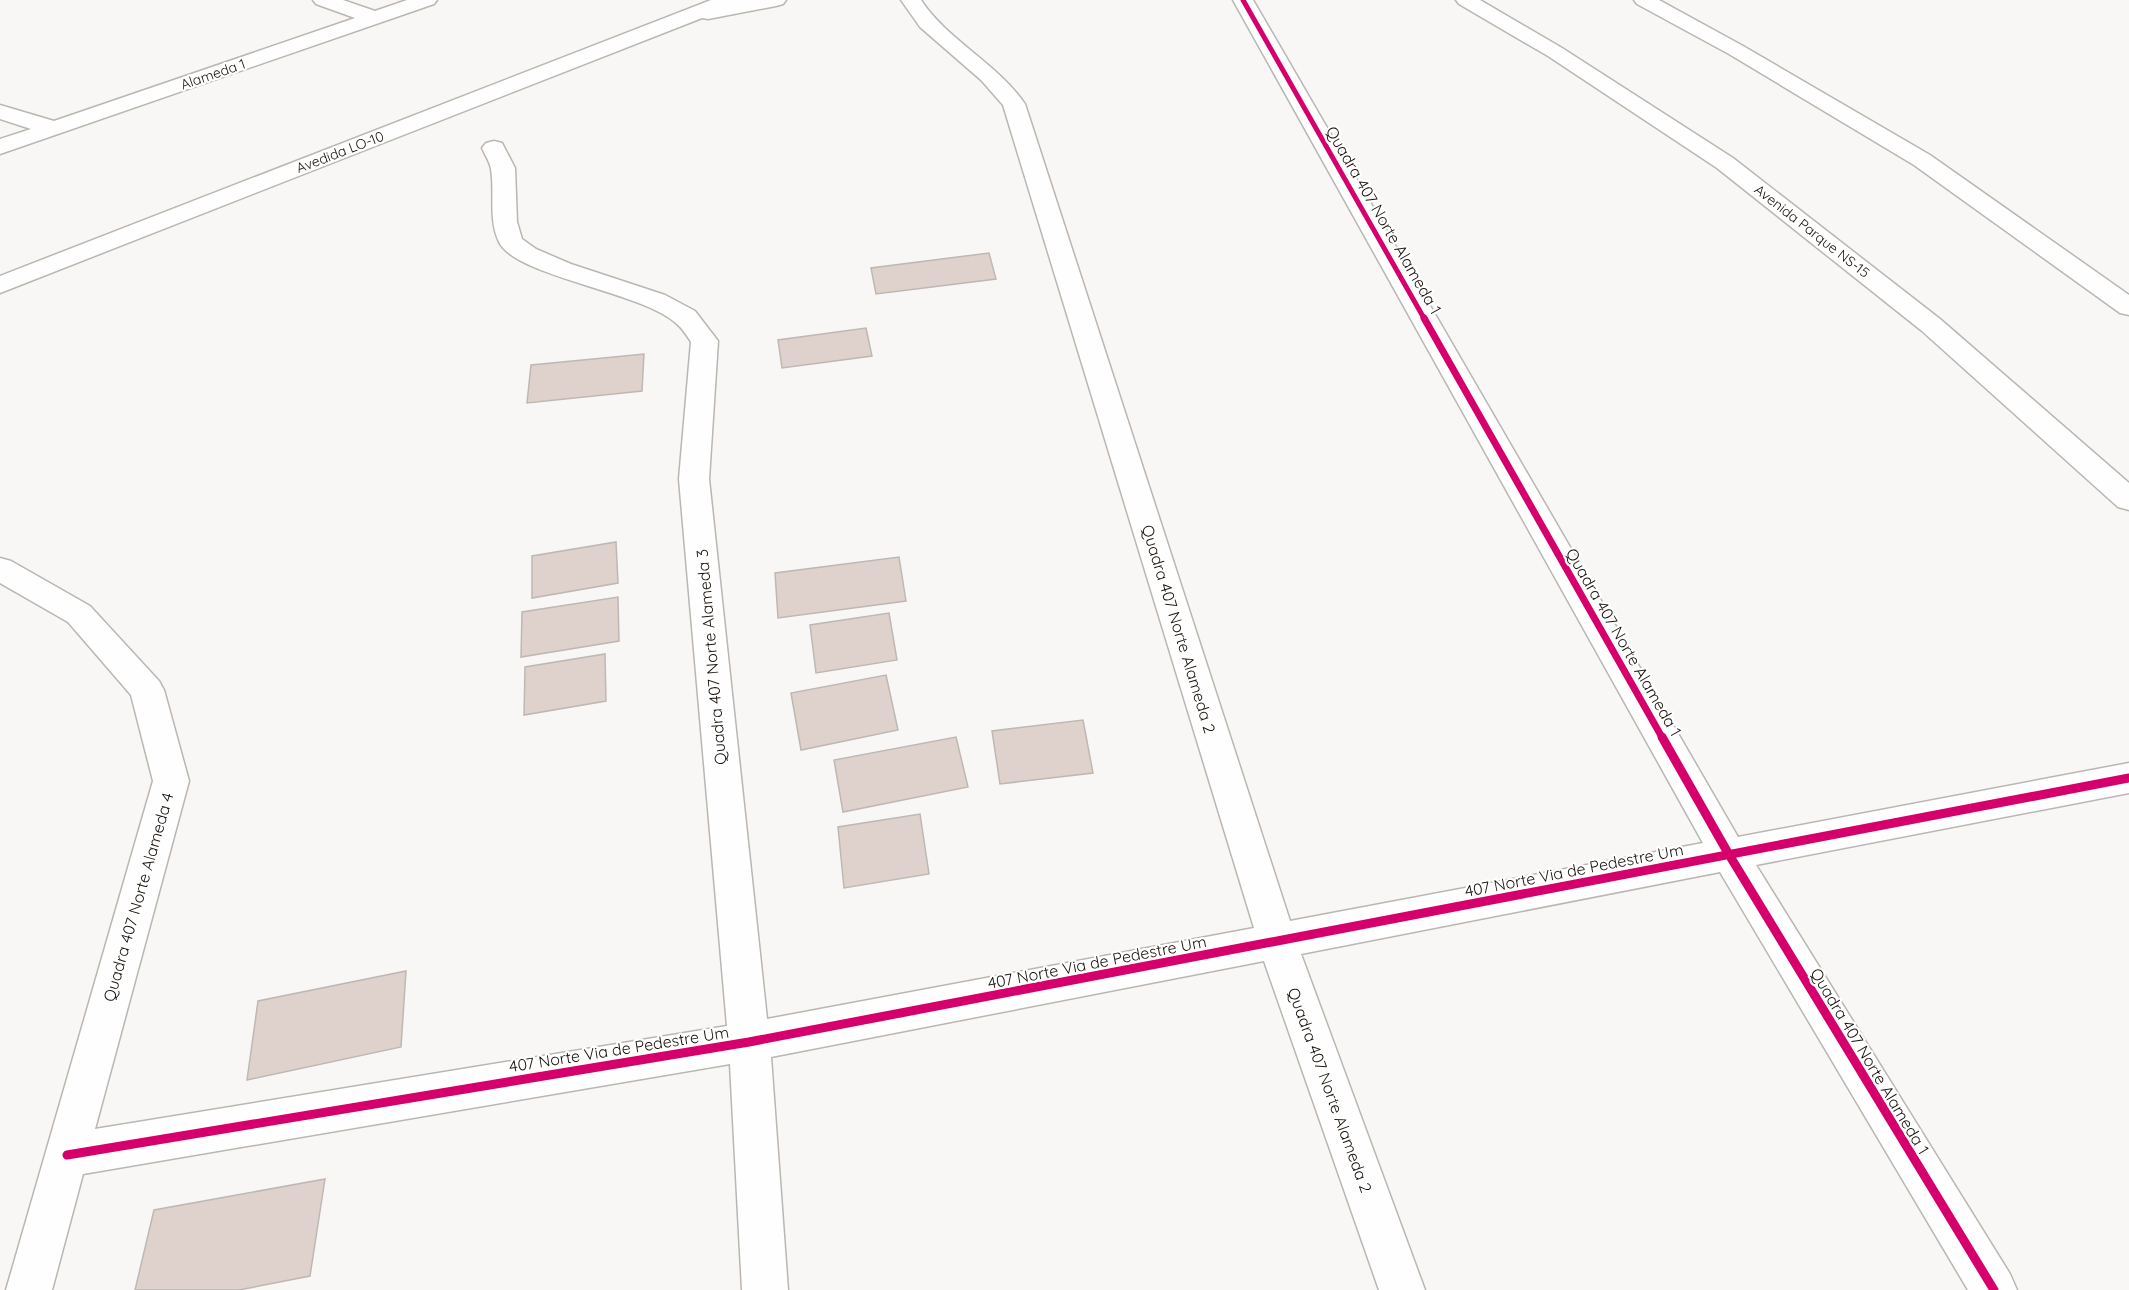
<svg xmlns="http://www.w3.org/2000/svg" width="2129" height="1290" viewBox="0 0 2129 1290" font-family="Quicksand,sans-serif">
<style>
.building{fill:#dfd1cb;stroke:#beb8b4;stroke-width:1.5}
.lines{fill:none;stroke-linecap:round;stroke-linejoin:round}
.street-casing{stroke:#bab6b1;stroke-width:3}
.secondary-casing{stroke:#bab6b1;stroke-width:3}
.street{fill:#fefefe;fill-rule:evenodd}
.secondary{fill:#fefefe;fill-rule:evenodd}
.cycleway-far2-casing{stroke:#fff;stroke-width:8}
.cycleway-far1-casing{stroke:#fff;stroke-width:10}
.cycleway-casing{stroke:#fff;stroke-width:13}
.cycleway-far2{stroke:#d6006c;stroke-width:5}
.cycleway-far1{stroke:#d6006c;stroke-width:7}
.cycleway{stroke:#d6006c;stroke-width:9}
.labels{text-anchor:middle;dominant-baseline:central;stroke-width:4.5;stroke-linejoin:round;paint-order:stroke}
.far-street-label{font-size:14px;fill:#18110a;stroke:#fff}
.street-label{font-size:16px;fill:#18110a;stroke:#fff}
</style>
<rect width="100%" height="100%" fill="#f9f7f5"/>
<path class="building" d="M989,253L996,279L876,294L871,268Z
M866,328L872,356L782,368L778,340Z
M644,354L642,391L527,403L531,365Z
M616,542L618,583L532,598V556Z
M899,557L906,601L778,618L775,573Z
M618,597L619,641L521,657L522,612Z
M889,613L897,660L816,673L810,625Z
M605,654L606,701L524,715L525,667Z
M886,675L898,730L801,750L791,693Z
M1083,720L1093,773L1000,784L992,731Z
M956,737L968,787L843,812L834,760Z
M920,814L929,874L844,888L838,827Z
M406,971L401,1047L247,1080L258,1001Z
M325,1179L310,1276L239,1290H135L154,1210Z"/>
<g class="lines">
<g class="street-casing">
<path id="street" d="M313,0H343L375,11L407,0H437L434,4L0,154V139L31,129L0,119V105L54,121L355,18L316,4Z
M901,0H921C948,41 996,62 1025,104L1290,921L1703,843L1233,0H1253L1738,837L2129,763V793L1756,865L2010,1274L2017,1290H1968L1720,872L1301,954L1425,1290H1379L1264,961L771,1057L788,1290H742L730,1064L83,1174L52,1290H6L153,781L131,695L68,622L0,583V558L11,561L90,606L159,681L164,690L189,781L95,1129L727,1026L679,479L691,342C687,336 683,329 677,324C644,292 516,277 499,242C488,219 495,193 491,169C490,162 485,155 482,148L486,143L494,141L502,143L515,168L517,222L522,239L536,249L571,264L665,295L695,311L718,341L709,479L767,1019L1254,928L1003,105L981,80L920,27Z"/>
</g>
<g class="secondary-casing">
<path id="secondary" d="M711,0H786L783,4L776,6L708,19L702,18L0,293V276Z
M1456,0H1480L1562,48L1733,158L1940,319L2129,483V510L2118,507L1922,331L1717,168L1548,56L1459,4Z
M1634,0H1659L1743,46L1930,155L2129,295V315L2120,313L1914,165L1729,54L1637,4Z"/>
</g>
<use href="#street" class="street"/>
<use href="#secondary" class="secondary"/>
<g class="cycleway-far2-casing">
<path id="cycleway-far2" d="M1243,0L1425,320"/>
</g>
<g class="cycleway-far1-casing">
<path id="cycleway-far1" d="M1424,318L1663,739"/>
</g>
<g class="cycleway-casing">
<path id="cycleway" d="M1662,737L1728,853L1994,1290
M67,1155L749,1042L2129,778"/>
</g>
<use href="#cycleway-far2" class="cycleway-far2"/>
<use href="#cycleway-far1" class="cycleway-far1"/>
<use href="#cycleway" class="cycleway"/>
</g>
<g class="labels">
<g class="far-street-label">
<text transform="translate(213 74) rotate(-19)">Alameda 1</text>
<text transform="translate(340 152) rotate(-21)">Avedida LO-10</text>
<text transform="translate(1812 231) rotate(38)">Avenida Parque NS-15</text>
</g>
<g class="street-label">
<text transform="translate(1384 220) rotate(60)">Quadra 407 Norte Alameda 1</text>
<text transform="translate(1179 629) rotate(73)">Quadra 407 Norte Alameda 2</text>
<text transform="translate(1624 642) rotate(60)">Quadra 407 Norte Alameda 1</text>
<text transform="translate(711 657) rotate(-95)">Quadra 407 Norte Alameda 3</text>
<text transform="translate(1574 870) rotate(-11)">407 Norte Via de Pedestre Um</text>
<text transform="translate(138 897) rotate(-74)">Quadra 407 Norte Alameda 4</text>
<text transform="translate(1097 962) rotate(-11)">407 Norte Via de Pedestre Um</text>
<text transform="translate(619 1049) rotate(-9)">407 Norte Via de Pedestre Um</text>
<text transform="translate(1870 1061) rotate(59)">Quadra 407 Norte Alameda 1</text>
<text transform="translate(1330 1090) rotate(70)">Quadra 407 Norte Alameda 2</text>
</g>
</g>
</svg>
